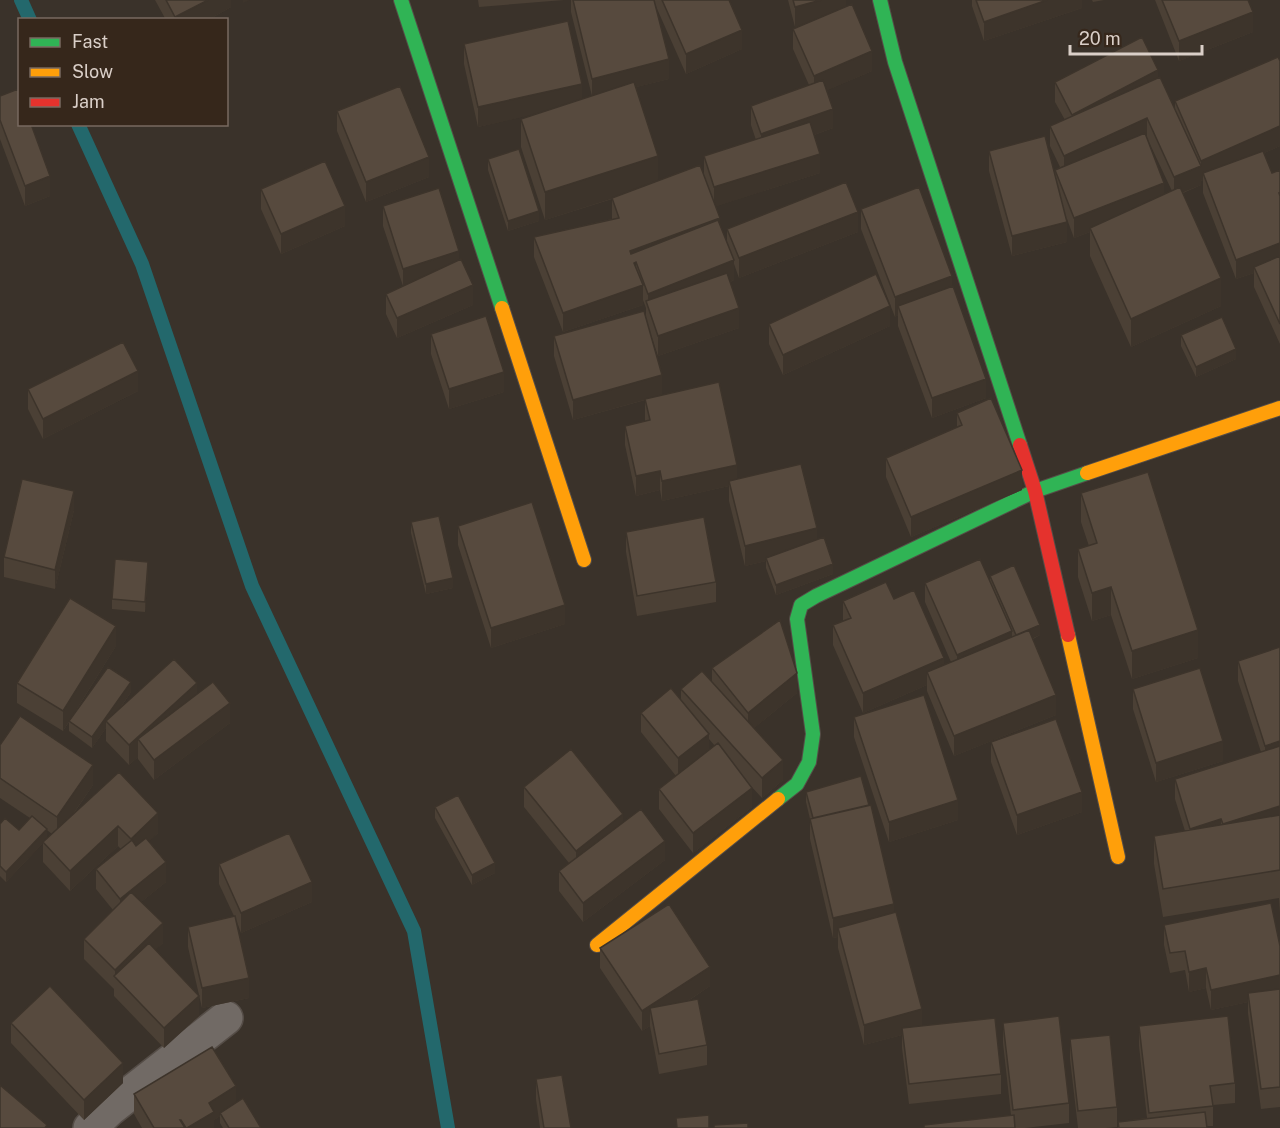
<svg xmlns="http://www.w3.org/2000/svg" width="1280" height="1128" viewBox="0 0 1280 1128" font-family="'Public Sans',sans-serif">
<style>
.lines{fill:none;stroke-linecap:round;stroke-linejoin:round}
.stream{stroke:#23686c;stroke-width:14}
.street-casing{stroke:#554d47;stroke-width:36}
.fast-casing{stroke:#554d47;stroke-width:16}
.slow-casing{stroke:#554d47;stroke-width:16}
.jam-casing{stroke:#554d47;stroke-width:16}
.street{stroke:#716a65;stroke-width:33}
.fast{stroke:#30b455;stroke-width:14}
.slow{stroke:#ff9f0a;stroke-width:14}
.jam{stroke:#e5322d;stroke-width:14}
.wall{fill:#4b4035;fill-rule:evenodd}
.shaded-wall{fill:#3d342b}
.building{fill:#574a3e;stroke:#3d342b;stroke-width:1.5}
</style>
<rect width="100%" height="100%" fill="#3a322a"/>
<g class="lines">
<path class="stream" d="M21,0L30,20
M78,124L142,264L252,586L414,931L448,1128"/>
<g class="street-casing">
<path id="street" d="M90,1128L110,1109L226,1018"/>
</g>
<g class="fast-casing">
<path id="fast" d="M401,0L502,308
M880,0L895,62L1020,445
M778,799L797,784L809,762L813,734L797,619L801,605L816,596L1035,491L1087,473"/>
</g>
<g class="slow-casing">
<path id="slow" d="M502,308L584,560
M1087,473L1280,408
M1068,635L1118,857
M597,945L778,799"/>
</g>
<g class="jam-casing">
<path id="jam" d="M1020,445L1035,491L1068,635"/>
</g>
<use href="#street" class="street"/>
<use href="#fast" class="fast"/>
<use href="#slow" class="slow"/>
<use href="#jam" class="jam"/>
</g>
<path class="wall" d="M155,0H231V7L208,20H166Z
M478,0H564L479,7Z
M571,0H729L742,49L686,74L654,2L669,79L636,87L658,181L704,176V156L756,140L751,125V106L809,85L793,49V29L804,24L795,27L788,0H846V6L872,71L827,90L833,128L814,135L820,173L716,206L720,225L727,244V229L858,232L739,278L734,264V280L730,282L739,328L658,356L651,335L662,395L737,479L817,539L833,574L776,595L766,568V561L745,566L729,501V486L662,501L660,490L636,496L625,445V426L645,421V400L573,420L554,356V336L646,318V308L643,300V305L563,332L534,257V237L612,219V199L545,220L521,147V119L538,113L478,127L464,64V44L582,99L592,96L571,12Z
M972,0H1082V8L984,41L972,6Z
M1092,0H1104L1093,2Z
M1155,0H1248L1253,32L1179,61Z
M1280,61V146L1264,153L1272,173L1280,170V344L1254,287V273L1236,279L1203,193V180L1201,181V180V185L1183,193L1221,306L1131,347L1090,256V232L1074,238L1067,219V242L1012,256L989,171V151L1055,174V170L1060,167L1050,146V126L1065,120L1055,102V82L1158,78L1175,109V101ZM1147,138L1172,191L1164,194Z
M0,96L50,196L25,206L0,139Z
M337,111L429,177L366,202L337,131Z
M488,159L539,221L508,231L488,170Z
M261,189L345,226L281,254L261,209Z
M383,206L459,260L473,305L397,338L386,314V294L403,286L383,226Z
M861,209L952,286L986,398L932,418L898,326V315L895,317L861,229Z
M769,324L890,326L783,375L769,344Z
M431,334L504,392L449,409L431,354Z
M1181,335L1236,359L1196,377L1181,346Z
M28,389L138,391L43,439L28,409Z
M957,413L1022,490L911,537L886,477V458L957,427Z
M1081,493L1198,658L1132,679L1111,615L1092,621L1078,577V549L1089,546L1081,522Z
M74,510L55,589L4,577V557Z
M411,522L453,588L426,594L411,533Z
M458,526L565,624L491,648L458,545Z
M626,532L716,582V602L637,616L626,552Z
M148,572L145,612L112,609V599Z
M990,576L1040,635L1033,639L1056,715L954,756L927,691V685L863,713L833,645V625L843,621V601L894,599L944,665L951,662L925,602V583L990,581Z
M116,646L72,717L131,692L121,707L197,694L230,723L154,780L138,759V757L129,765L106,741V728L92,748L69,731V722L63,731L17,703V683Z
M1280,647V913L1279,898L1163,917L1154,864V836L1185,831L1175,799V779L1261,752L1238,681V661Z
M712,668L797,693L754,728L783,780L762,798L749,784L752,807L693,853L659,809V789L676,776L641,732V713L681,700V689L712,682ZM709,739L715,746L709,750Z
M1133,689L1223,761L1156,782L1133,709Z
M854,717L958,820L889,842L854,737Z
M991,742L1082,812L1017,835L991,762Z
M0,745L93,785L72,816L158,833L149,841L166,882L141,902L163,943L155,950L199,1016L164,1048L114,996V989L84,959V939L113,910L96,889V869L121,849L118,846L70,891L43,862V843L6,882L0,876V824L19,830L30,818L0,798ZM47,830L52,834L47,839Z
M524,787L623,822L665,860L583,922L559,891V871L569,863L524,807Z
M806,792L894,913L922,1026L1001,1074V1094L909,1104L902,1048V1035L864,1045L838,948V937L833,938L810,839V819L806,802Z
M435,807L495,873L472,885L435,818Z
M219,864L312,902L241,933L237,922L249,998L202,1008L188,947V927L234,916L219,884Z
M1164,925L1280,946V1107L1261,1109L1248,1013V1002L1211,1010L1206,988L1189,992L1185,970L1170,973L1164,945Z
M600,948L710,986L688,1001L707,1045V1065L659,1074L650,1026L642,1031L600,968Z
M11,1023L123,1083L84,1120L11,1043Z
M1003,1023L1069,1103V1123L1025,1128H924L1011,1115L1003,1043Z
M1139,1026L1235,1083V1103L1213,1105V1126H1207V1128H1118V1122L1147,1118L1139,1046Z
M1070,1039L1117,1107V1127L1106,1128H1078L1070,1059Z
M536,1079L571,1128H540L536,1099Z
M134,1094L236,1103L261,1128H223L220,1123V1116L214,1120V1128H142L134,1114Z"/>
<path class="shaded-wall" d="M208,0H231V7L208,20H175V17Z
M243,0H250L243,3Z
M821,0H846V13L795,27V7Z
M1047,0H1082V8L984,41V22Z
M1253,12V32L1179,61V41Z
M742,30V49L686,74V54Z
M872,51V71L814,96V76Z
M669,59V79L592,98V79Z
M1158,70V90L1072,134V115Z
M582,84V104L478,127V107Z
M833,109V128L761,154V134Z
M1147,118V138L1064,175V156Z
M1280,126V146L1205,179L1203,173V180L1201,181V161Z
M820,154V173L714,207V187Z
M658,156V184L545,220V192Z
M429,157V177L366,202V182Z
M1201,166V185L1174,196V177Z
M50,176V196L25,206V186Z
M1164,183V202L1090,228V232L1074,238V218Z
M345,206V226L281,254V234Z
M539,211V221L508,231V221Z
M858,212V232L739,278V258Z
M720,218V238L636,262V282L630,251Z
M1067,222V242L1012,256V236Z
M1280,243V263L1254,267V273L1236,279V260Z
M459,251V271L403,289V269Z
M734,260V280L650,313L648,307V294Z
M952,276V295L898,306V315L895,317V297Z
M1221,278V306L1131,347V319Z
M473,285V305L397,338V318Z
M643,285V305L563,332V313Z
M890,306V326L783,375V355Z
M739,308V328L658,356V336Z
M1236,349V359L1196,377V367Z
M138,371V391L43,439V419Z
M504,372V392L449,409V389Z
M662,375V395L573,420V400Z
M986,379V398L932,418V398Z
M737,465V484L729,481V486L662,501V481Z
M1022,470V490L911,537V517Z
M660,471V490L636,496V476Z
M74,491V510L55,589V570Z
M817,528V548L766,558V561L745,566V546Z
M148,562V572L145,612V602Z
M833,564V574L776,595V585Z
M453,578V588L426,594V584Z
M1111,587V615L1092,621V593Z
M565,605V624L491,648V628Z
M1040,625V635L1016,646V635Z
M116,626V646L63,731V711Z
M1198,630V658L1132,679V651Z
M1012,631V650L957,675V655Z
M944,658V678L927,672V685L863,713V693Z
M797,673V693L748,733V713Z
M131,682V692L109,724L106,721V728L92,748V737Z
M197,683V703L138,739V757L129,765V745Z
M1056,695V715L954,756V736Z
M230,703V723L154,780V760Z
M709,734V754L678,778V758Z
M1223,741V761L1156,782V763Z
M1280,741V761L1265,766V746Z
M783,760V780L762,798V778Z
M93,765V785L57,837V817Z
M752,788V807L693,853V833Z
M1082,792V812L1017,835V815Z
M958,800V820L889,842V822Z
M1280,806V826L1223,844V824Z
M158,813V833L131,859V839Z
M623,814V833L576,871V851Z
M1221,819V839L1190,849V829Z
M118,826V846L70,891V871Z
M47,829V839L6,882V872Z
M665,841V860L583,922V903Z
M166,862V882L120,919V899Z
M495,863V873L472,885V875Z
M312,882V902L241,933V913Z
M894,904V924L838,928V937L833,938V918Z
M163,923V943L121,984L115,977V970Z
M710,967V986L653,1024L650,1008V1026L642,1031V1011Z
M1206,968V988L1189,992V972Z
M1280,975V994L1248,993V1002L1211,1010V990Z
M249,978V998L202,1008V988Z
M199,996V1016L164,1048V1028Z
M922,1009V1029L902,1028V1035L864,1045V1025Z
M123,1063V1083L84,1120V1100Z
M236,1086V1106L220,1113V1116L214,1120V1128H187L209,1103Z"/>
<path class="building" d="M166,0H208L175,17Z
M573,0H654L669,59L592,79Z
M662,0H729L742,30L686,54Z
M793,0H821L795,7Z
M976,0H1047L984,22Z
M1162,0H1248L1253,12L1179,41Z
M852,4L872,51L814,76L793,29Z
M568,21L582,84L478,107L464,44Z
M1142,37L1158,70L1072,115L1055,82Z
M1278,57L1280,61V126L1201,161L1175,101Z
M1160,77L1201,166L1174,177L1147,118L1064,156L1050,126Z
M823,80L833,109L761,134L751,106Z
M634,82L658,156L545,192L521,119Z
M400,86L429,157L366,182L337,111Z
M18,89L20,95V124H31L50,176L25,186L0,120V96Z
M810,122L820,154L714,187L704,156Z
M1145,133L1164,183L1074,218L1055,170Z
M1045,136L1067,222L1012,236L989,151Z
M519,149L539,211L508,221L488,159Z
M1263,151L1272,173L1280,170V193H1279L1280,196V243L1236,260L1203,173Z
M325,161L345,206L281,234L261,189Z
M700,165L720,218L630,251L631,254L718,220L734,260L648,294L636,262L634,263L643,285L563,313L534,237L619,218L612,198Z
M846,182L858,212L739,258L727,229Z
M919,187L952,276L895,297L861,209Z
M1180,187L1221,278L1131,319L1090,228Z
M439,188L459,251L403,269L383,206Z
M1280,256V324L1254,267Z
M461,259L473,285L397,318L386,294Z
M727,273L739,308L658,336L646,301Z
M876,274L890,306L783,355L769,324Z
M953,286L986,379L932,398L898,306Z
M644,311L662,375L573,400L554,336Z
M486,316L504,372L449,389L431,334Z
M1222,317L1236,349L1196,367L1181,335Z
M123,342L138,371L43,419L28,389Z
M719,382L737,465L662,481L660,471L636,476L625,426L650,420L645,399Z
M991,398L1022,470L911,517L886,458L962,425L957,413Z
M801,464L817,528L745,546L729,481Z
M1148,472L1198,630L1132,651L1111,587L1092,593L1078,549L1097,543L1081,493Z
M22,479L74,491L55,570L4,557Z
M532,502L565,605L491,628L458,526Z
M439,516L453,578L426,584L411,522Z
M704,517L716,582L637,596L626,532Z
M824,537L833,564L776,585L766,558Z
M115,559L148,562L145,602L112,599Z
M980,559L1012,631L957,655L925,583Z
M1014,565L1040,625L1016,635L990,576Z
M886,582L894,599L914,590L944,658L863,693L833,625L851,618L843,601Z
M70,598L116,626L63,711L17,683Z
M780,620L797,673L748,713L712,668Z
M1029,630L1056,695L954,736L927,672Z
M1280,647V741L1265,746L1238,661Z
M174,659L197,683L129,745L106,721Z
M108,667L131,682L92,737L69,721Z
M1200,668L1223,741L1156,763L1133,689Z
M702,671L783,760L762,778L681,689Z
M213,682L230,703L154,760L138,739Z
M671,688L709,734L678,758L641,713Z
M924,695L958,800L889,822L854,717Z
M20,716L93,765L57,817L0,778V745Z
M1056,719L1082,792L1017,815L991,742Z
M718,743L752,788L693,833L659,789Z
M1280,746V806L1223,824L1221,819L1190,829L1175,779Z
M571,749L623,814L576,851L524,787Z
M119,772L158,813L131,839L118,826L70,871L43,842Z
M861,776L869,805L813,818L806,792Z
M458,795L495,863L472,875L435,807Z
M871,805L894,904L833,918L810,819Z
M641,809L665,841L583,903L559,871Z
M1280,815V870L1163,889L1154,836Z
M32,816L47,829L6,872L0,866V824L5,818L19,830Z
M289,833L312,882L241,913L219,864Z
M146,838L166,862L120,899L96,869L132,840L136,846Z
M131,892L163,923L115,970L84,939Z
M1271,903L1280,946V975L1211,990L1206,968L1189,972L1185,951L1170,953L1164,925Z
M669,904L710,967L642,1011L600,948Z
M896,912L922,1009L864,1025L838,928Z
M235,916L249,978L202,988L188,927Z
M149,943L199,996L164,1028L114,976Z
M50,986L123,1063L84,1100L11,1023Z
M1280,989V1087L1261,1089L1248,993Z
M698,999L707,1045L659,1054L650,1008Z
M1059,1016L1069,1103L1013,1110L1003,1023Z
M1228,1016L1235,1083L1210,1086L1213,1106L1149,1113L1139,1026Z
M995,1018L1001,1074L909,1084L902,1028Z
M1110,1035L1117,1107L1078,1111L1070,1039Z
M212,1047L236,1086L209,1103L214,1112L187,1128H186L181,1120H180L185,1128H154L134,1094Z
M562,1075L571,1128H544L536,1079Z
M0,1085L47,1125L45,1128H0Z
M243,1098L261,1128H229L220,1113Z
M1205,1112L1207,1128H1119L1118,1122Z
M709,1115V1128H677L676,1118Z
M1014,1115L1015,1128H924V1125Z
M748,1123V1128H714V1125Z"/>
<rect x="18" y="18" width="210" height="108" fill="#36271b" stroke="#786a60" stroke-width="1.5"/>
<rect x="30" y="38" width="30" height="9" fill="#30b455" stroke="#786a60" stroke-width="1.5"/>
<text x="72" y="48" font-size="18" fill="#dacfc8">Fast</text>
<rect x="30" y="68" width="30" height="9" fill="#ff9f0a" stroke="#786a60" stroke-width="1.5"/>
<text x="72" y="78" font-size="18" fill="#dacfc8">Slow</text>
<rect x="30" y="98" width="30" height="9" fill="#e5322d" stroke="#786a60" stroke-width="1.5"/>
<text x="72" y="108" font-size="18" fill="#dacfc8">Jam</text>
<path d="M1070 45v9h132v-9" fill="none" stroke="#dacfc8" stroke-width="3"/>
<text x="1079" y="45" font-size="18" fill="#dacfc8" stroke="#36271b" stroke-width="4.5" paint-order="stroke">20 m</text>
</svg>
